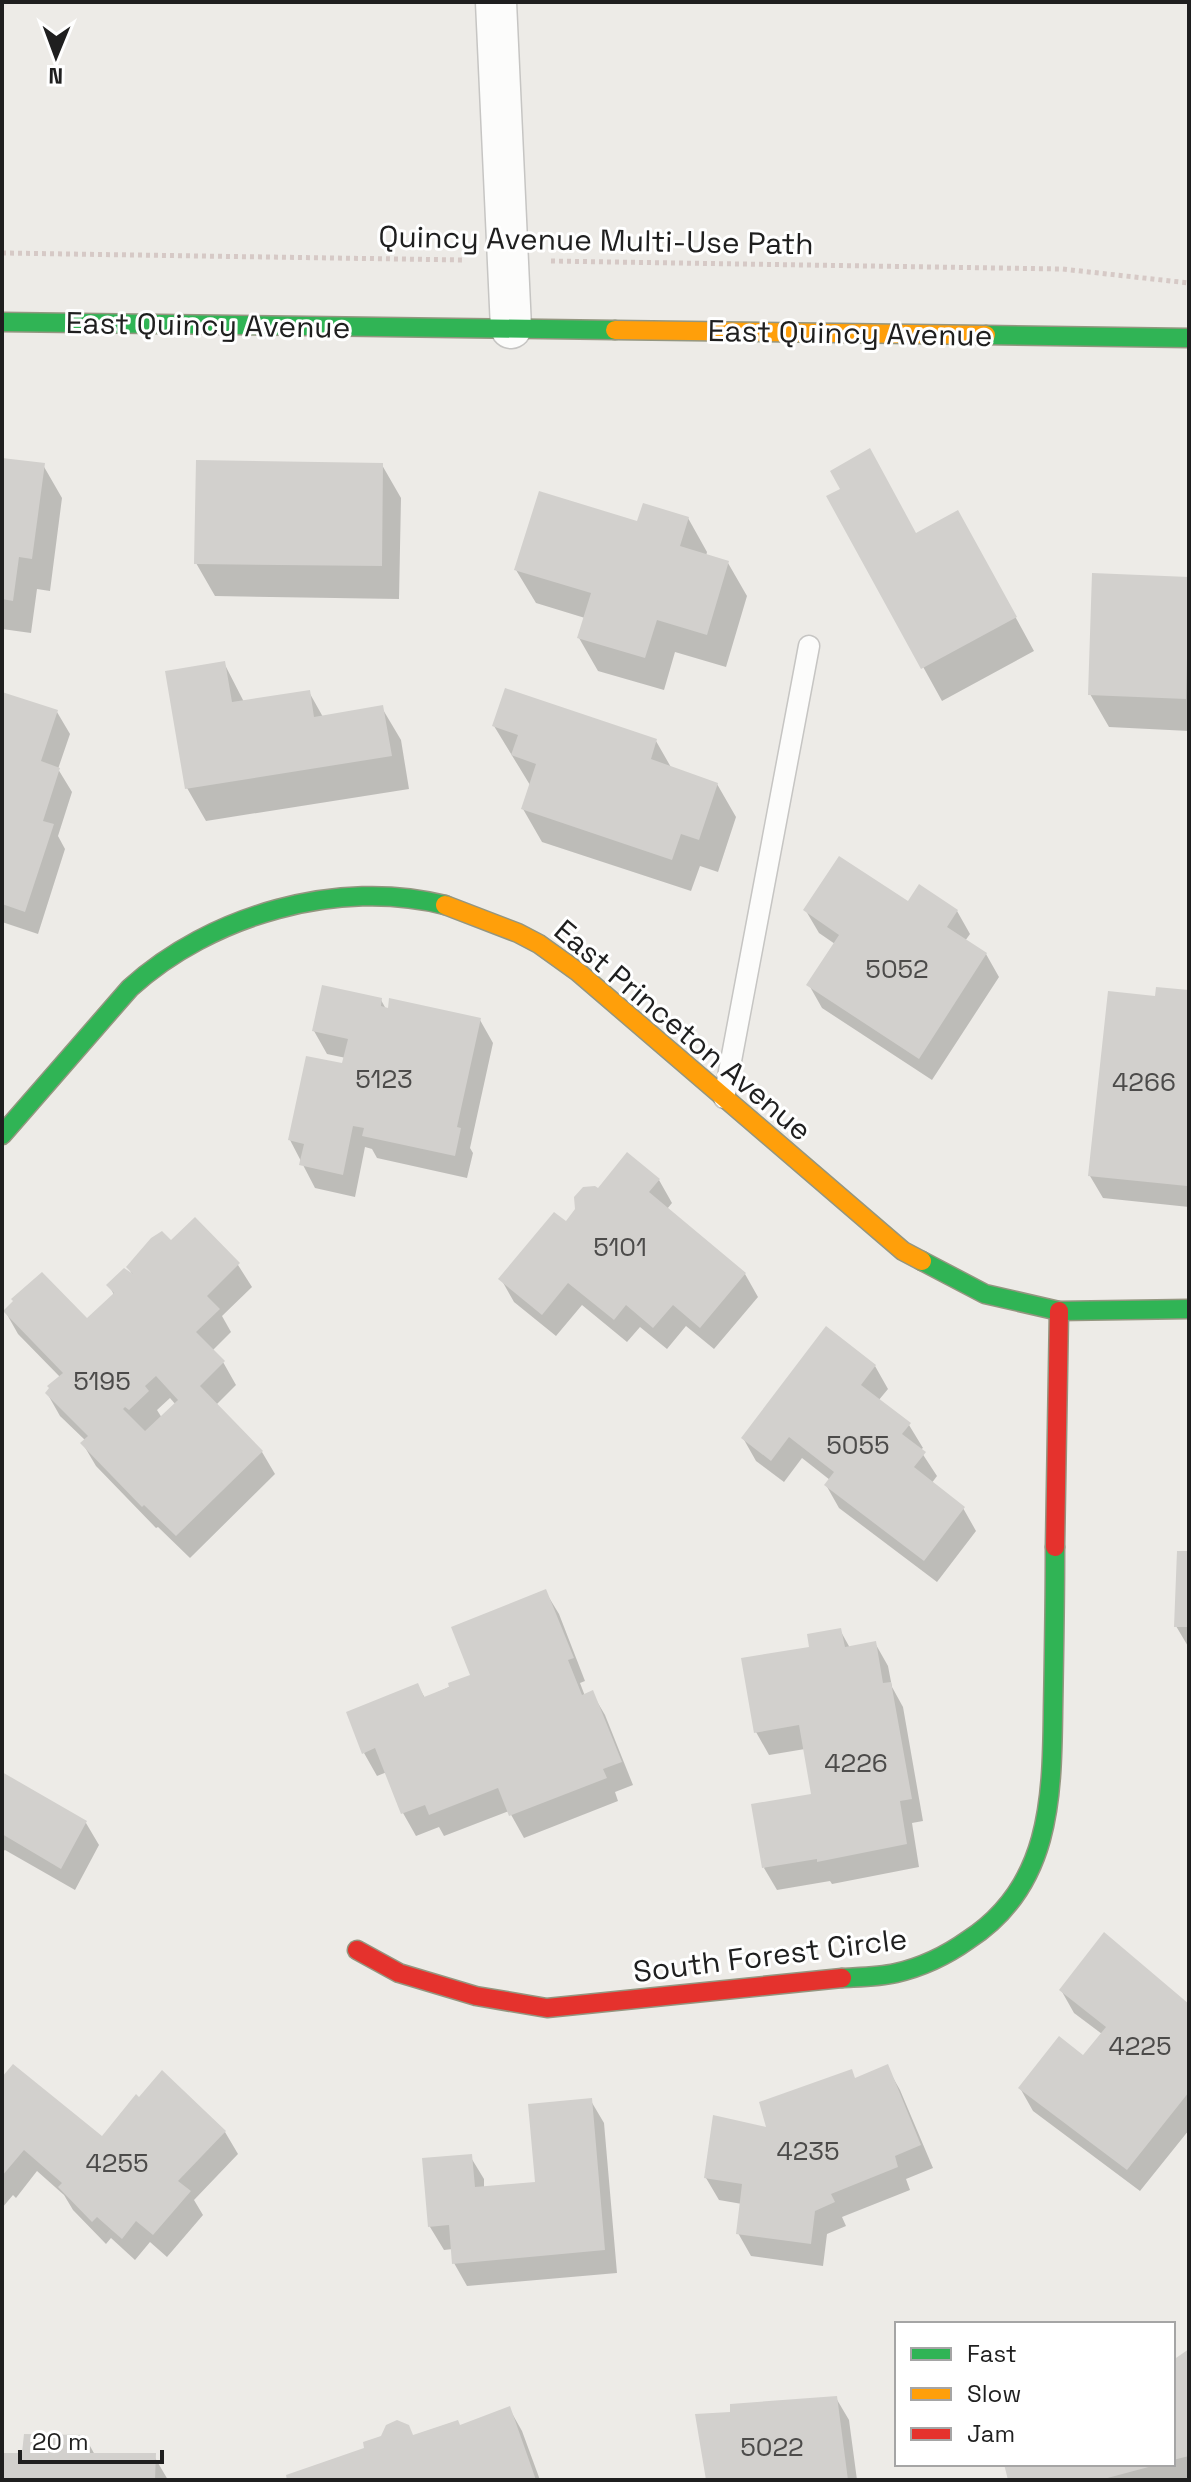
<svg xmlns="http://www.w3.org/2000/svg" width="1191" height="2482" viewBox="0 0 1191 2482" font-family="'Space Grotesk',sans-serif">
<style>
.shadow{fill:#0003;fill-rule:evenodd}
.building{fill:#d2d0cd;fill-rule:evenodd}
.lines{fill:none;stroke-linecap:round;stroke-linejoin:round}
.lane-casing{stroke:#c6c5c3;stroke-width:23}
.street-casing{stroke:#c6c5c3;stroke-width:43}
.fast-casing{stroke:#949680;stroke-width:21}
.slow-casing{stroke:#949680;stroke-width:21}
.jam-casing{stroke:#949680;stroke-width:21}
.path{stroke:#d6c9c6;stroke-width:5;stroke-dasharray:4 4;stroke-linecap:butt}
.lane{stroke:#fcfcfb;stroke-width:20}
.street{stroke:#fcfcfb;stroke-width:40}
.fast{stroke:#30b455;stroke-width:18}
.slow{stroke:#ff9f0a;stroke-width:18}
.jam{stroke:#e5322d;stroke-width:18}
.labels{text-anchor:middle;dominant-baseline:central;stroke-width:6;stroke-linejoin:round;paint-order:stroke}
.number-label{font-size:26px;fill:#4c4b4a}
.street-label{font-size:30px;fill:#1f1f1f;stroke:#fff}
</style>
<rect width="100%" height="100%" fill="#edebe7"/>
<path class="shadow" d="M2,460L43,465L62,498L50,591L37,589L31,633L2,629Z
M382,465L401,498L399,599L215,596L196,563Z
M829,497L916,535L976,545L1034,651L942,701Z
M688,518L707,552L706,556L728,563L747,596L726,667L675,652L664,690L598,671L579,638L585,618L536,603L516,570L638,523Z
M1094,575L1189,579V731L1109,727L1090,694Z
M224,663L244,702L309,692L323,717L382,708L401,740L409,789L206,821L187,788Z
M2,694L57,712L70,734L58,769L72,792L58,836L65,849L38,934L2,922Z
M494,726L656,741L672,769L717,784L736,817L718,872L700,866L691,891L542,842L523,809L530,785Z
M909,904L957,911L970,934L965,941L986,954L999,977L932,1080L822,1008L809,985L835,944L819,933L806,911Z
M1158,989L1189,992V1207L1103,1198L1090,1176L1157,998Z
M381,1000L386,1009L480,1020L493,1043L470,1148L473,1153L467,1178L377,1158L372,1149L365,1147L355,1197L315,1188L290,1140L344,1066L346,1058L327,1054L314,1031Z
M659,1180L672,1203L667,1209L745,1274L758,1297L714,1349L686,1326L667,1349L640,1327L627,1342L582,1305L556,1336L514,1302L501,1279L566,1224L598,1191Z
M195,1220L238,1265L252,1287L222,1316L231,1332L212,1351L223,1362L236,1385L216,1405L262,1452L275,1474L190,1558L158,1527L156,1528L96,1466L83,1444L86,1441L60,1416L47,1393L61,1378L18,1334L5,1311L87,1321L114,1295L109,1285L134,1277L128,1267L171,1243ZM170,1398L176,1405L162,1418L157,1410Z
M875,1366L888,1389L878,1401L909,1425L923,1448L920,1450L937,1476L931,1484L963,1508L976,1531L937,1582L839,1508L826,1485L830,1480L802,1458L784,1482L756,1461L743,1438Z
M1189,1553V1648L1176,1626Z
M545,1591L559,1614L585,1681L580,1683L585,1696L592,1693L605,1715L633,1785L615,1792L618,1801L524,1838L509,1811L444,1836L439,1827L416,1836L403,1813L387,1772L377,1776L364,1753L418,1686L425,1698L473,1676Z
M840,1630L850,1648L875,1643L888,1666L892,1687L903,1707L923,1821L912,1823L919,1867L832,1884L830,1881L777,1890L764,1868L813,1795L805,1749L769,1755L756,1732L811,1649Z
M2,1775L86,1823L99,1845L75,1890L5,1850L2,1852Z
M1061,1990L1189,2006V2130L1140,2191L1033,2111L1020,2088L1084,2058L1102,2034L1074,2013Z
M887,2067L900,2090L933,2168L906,2179L910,2190L842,2217L846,2226L827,2234L823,2266L751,2256L738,2233L742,2204L719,2200L706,2178L769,2129L856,2080Z
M2,2080L103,2139L225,2132L238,2154L194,2200L203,2215L167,2257L150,2242L135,2260L111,2238L106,2244L73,2210L64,2195L37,2171L16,2198L13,2195L2,2208Z
M591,2101L604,2123L617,2273L467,2286L454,2263L453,2249L444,2250L430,2227L424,2160L470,2156L484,2179V2189L537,2184Z
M1189,2351V2480H1010L1006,2464H1173V2363Z
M836,2398L849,2420L857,2480H708L733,2414Z
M509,2408L522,2431L540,2480H289L413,2437L460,2427Z
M85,2437L95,2455L154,2456L168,2480H2V2455H24Z"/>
<path class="building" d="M870,448L916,533L958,510L1017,617L921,669L826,496L840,489L830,471Z
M2,458L45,463L32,559L19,557L13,601L2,599Z
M196,460L383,463L382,566L194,564Z
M539,491L637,521L643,503L689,517L680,546L729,561L707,635L657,620L645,658L577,638L591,593L514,570Z
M1092,573L1189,577L1186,699L1088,695Z
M225,661L232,702L310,690L314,717L383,705L392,756L185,789L165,671Z
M505,688L657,739L651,759L718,783L699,840L681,834L672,860L521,809L536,764L511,755L518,735L492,726Z
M2,692L58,710L41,761L60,768L43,821L54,824L25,912L2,904Z
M839,856L908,901L919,884L958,910L947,927L987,953L919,1059L806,985L839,935L803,910Z
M322,985L382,998L381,1006L388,1008L389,998L481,1018L457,1127L461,1128L455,1156L362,1136L364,1128L353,1126L343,1175L299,1165L304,1144L288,1140L306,1056L342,1063L348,1039L312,1031Z
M1156,987L1189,990L1187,1186L1088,1176L1108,991L1155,996Z
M627,1152L660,1179L649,1192L746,1273L700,1328L673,1305L653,1328L626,1305L614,1320L568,1283L542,1315L498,1279L554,1212L566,1221L575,1209L574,1197L583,1187L595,1186L598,1188Z
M195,1217L240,1263L207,1296L220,1309L196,1332L225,1361L200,1386L263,1451L176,1536L144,1505L142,1507L80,1443L88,1436L45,1393L49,1388L47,1386L63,1373L3,1311L13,1301L11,1299L42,1272L87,1318L114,1293L106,1285L124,1268L133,1274L126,1267L151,1238L162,1231L171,1240ZM156,1376L178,1400L145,1431L123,1409L125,1407L129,1410L149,1391L145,1386Z
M826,1326L876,1365L861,1385L911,1423L902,1434L926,1452L914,1467L965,1507L924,1561L824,1485L834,1472L789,1437L771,1461L741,1438Z
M1177,1551H1189V1627H1174Z
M546,1589L574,1658L568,1660L582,1695L593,1690L622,1762L603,1769L607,1778L509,1816L498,1788L429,1815L425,1805L401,1814L375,1748L362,1754L346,1712L418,1683L424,1697L449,1687L448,1683L470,1675L451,1627Z
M841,1628L845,1647L876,1641L883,1683L891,1682L912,1799L900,1801L907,1844L817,1862V1859L762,1868L751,1804L811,1794L799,1725L754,1733L741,1658L809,1647L807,1634Z
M2,1772L87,1821L61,1869L2,1834Z
M1104,1932L1189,2004V2092L1127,2170L1018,2088L1059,2036L1083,2055L1106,2027L1059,1990Z
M13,2064L102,2136L136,2094L139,2097L162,2070L226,2131L178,2181L191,2191L153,2235L136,2221L122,2239L97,2217L92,2222L58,2187L62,2183L24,2150L2,2176V2077Z
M888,2064L921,2145L895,2156L898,2167L831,2194L835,2202L815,2211L811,2244L736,2234L742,2184L704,2178L713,2115L766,2127L759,2102L852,2069L855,2078Z
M592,2098L605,2250L452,2264L449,2225L428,2227L422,2158L472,2154L475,2187L535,2182L528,2104Z
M1189,2349V2456L1173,2460V2360Z
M837,2396L848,2480H706L695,2414L730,2412V2404Z
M510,2406L536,2480H287L286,2475L364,2448L363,2442L381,2436L386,2425L397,2420L409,2425L413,2435L458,2420L460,2425Z
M24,2434L86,2435L84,2453H156L155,2480H2V2453H22Z
M1004,2464H1156V2465L1100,2480H1008Z"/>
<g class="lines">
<g class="lane-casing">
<path id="lane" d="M724,1098L809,646"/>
</g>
<g class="street-casing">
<path id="street" d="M496,2L511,328"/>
</g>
<g class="fast-casing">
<path id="fast" d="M2,322L615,330
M986,335L1189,338
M2,1135L130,988C210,915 339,878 445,905
M922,1261L985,1294L1059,1311L1189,1309
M842,1978C860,1977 879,1977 896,1973C922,1967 947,1955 968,1940C1050,1887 1052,1800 1053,1712C1054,1657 1055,1602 1055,1547"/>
</g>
<g class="slow-casing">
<path id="slow" d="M615,330L986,335
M445,905L518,933L539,944L578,972L903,1251L922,1261"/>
</g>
<g class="jam-casing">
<path id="jam" d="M1055,1547L1059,1311
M357,1950L399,1973L476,1996L547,2008L842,1978"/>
</g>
<path class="path" d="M2,253L465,260
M551,261L1062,269L1189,283"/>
<use href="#lane" class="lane"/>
<use href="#street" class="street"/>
<use href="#fast" class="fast"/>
<use href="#slow" class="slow"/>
<use href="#jam" class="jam"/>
</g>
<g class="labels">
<g class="number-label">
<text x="897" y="969">5052</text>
<text x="384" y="1079">5123</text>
<text x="1144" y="1082">4266</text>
<text x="620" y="1247">5101</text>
<text x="102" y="1381">5195</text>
<text x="858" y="1445">5055</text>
<text x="856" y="1763">4226</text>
<text x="1140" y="2046">4225</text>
<text x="808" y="2151">4235</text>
<text x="117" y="2163">4255</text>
<text x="772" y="2447">5022</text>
</g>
<g class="street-label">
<text transform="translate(596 240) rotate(1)">Quincy Avenue Multi-Use Path</text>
<text transform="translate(208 325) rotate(1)">East Quincy Avenue</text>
<text transform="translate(850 333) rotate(1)">East Quincy Avenue</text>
<text transform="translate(683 1030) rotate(40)">East Princeton Avenue</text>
<text transform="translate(770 1955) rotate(-7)">South Forest Circle</text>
</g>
</g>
<rect width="1191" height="2482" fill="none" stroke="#1f1f1f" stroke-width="8"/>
<rect x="895" y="2322" width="280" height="144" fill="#ffffff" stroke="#a5a5a5" stroke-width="2"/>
<rect x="911" y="2348" width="40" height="12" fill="#30b455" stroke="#a5a5a5" stroke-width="2"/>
<text x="967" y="2362" font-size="24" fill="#1f1f1f">Fast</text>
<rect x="911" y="2388" width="40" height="12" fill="#ff9f0a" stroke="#a5a5a5" stroke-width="2"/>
<text x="967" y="2402" font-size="24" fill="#1f1f1f">Slow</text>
<rect x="911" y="2428" width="40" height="12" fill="#e5322d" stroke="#a5a5a5" stroke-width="2"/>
<text x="967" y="2442" font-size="24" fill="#1f1f1f">Jam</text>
<g transform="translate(56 56) rotate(181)" stroke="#ffffff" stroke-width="6" paint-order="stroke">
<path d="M0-6L14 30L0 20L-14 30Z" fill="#1f1f1f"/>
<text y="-12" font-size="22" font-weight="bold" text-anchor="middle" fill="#1f1f1f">N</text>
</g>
<path d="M20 2450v12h142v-12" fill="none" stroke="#1f1f1f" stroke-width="4"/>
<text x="32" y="2450" font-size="24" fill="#1f1f1f" stroke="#ffffff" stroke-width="6" paint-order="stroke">20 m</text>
</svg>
